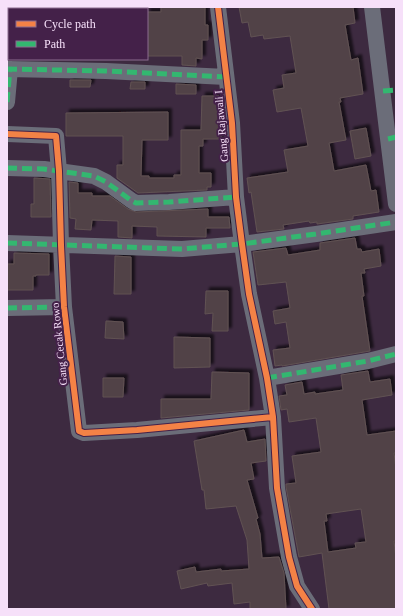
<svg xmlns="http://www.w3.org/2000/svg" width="403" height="616" viewBox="0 0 403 616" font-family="Georgia,serif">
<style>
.building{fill:#514347;stroke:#615253;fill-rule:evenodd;filter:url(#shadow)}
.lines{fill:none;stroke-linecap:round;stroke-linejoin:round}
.minor{stroke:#6b6d79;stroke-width:16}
.quiet{stroke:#33b770;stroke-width:5;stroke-dasharray:10 5;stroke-linecap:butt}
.cycleway-casing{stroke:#442149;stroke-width:8}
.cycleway{stroke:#f48246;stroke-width:6}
.labels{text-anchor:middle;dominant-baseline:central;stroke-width:4;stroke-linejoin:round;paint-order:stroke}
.street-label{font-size:11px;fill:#f6e0f9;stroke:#442149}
</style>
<defs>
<filter id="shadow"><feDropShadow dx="3.5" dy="-3.5" stdDeviation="1" flood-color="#0009"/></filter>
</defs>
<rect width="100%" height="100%" fill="#3d2a40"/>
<path class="building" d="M161,7H205V25H208V40H202V59L196,58V66L182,65V56H147V12H161Z
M239,7H353L355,23L345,25L351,60L358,58L363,94L340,98L341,102H339L346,140L329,143L334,171L366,165L371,191L376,190L379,212L353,216V219L317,224V222L310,223L309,221L283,225L284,229L257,232L251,192L249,193L247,178L288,172L284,150L308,146L301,108L277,112L273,90L284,88L282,75L296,73L290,36L264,39L263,35L251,37L248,22L242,23Z
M70,80H91L90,87H70Z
M131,82H145V89H130Z
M176,84L196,85V94H176Z
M202,96H219V122H221V139H203V146H199V173H211V187H207V190L138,193L117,178V165H123V136H66V113L168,112V140H142L141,176H149V178H174V175H181V130H201Z
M366,128L371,156L355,159L350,131Z
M34,178L50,179L51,217H31V204H34Z
M69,182L78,183V193H92V196H110L128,209L136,212L208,209V217H229L230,228H206V237L157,236V227L132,226V238L118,237V221L92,220L91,230L75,229L76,219L70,218Z
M355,238L357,249H361L362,252L379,249L381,266L364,269L365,273H361L364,296H362L370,351L282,366V365L275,366L273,350L290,348L286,322L275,324L273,311L290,308L286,282L258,285L253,252L286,248L288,255L320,250V243Z
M14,253L49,254V275H36V276H33V290H7V264H14Z
M115,256L131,257V294H114Z
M206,291H228V331H212L213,313L205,314Z
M106,321L123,322L124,339L105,338Z
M174,337L210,338V367L174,368Z
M368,371L370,382L390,379L392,395L362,400L367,435L396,431V453H394L396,468V541H394L396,558V609H329L322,553L299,557L286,487V484L296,483L292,456L321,452L316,418L289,422L287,409L281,410L279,396L287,395L285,385L302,382L304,394L315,392V394L343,390L341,375ZM361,509L366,542L355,543L356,548L328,552L324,521H327L326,514Z
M212,372L249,373V410L161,418V399H211Z
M103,378H124L123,397H103Z
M244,430L247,442L265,439L266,461L251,463L254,479L247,480L258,518L256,519L260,534L262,558L279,557L284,573L286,609H250V602L234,604L232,583L208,586L207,583L181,589L177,571L195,567L196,572L221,569V571L249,569L247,540L236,506L206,509L204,490H202L194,441Z"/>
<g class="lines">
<path class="minor" d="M218,7L232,123L236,197L242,244L249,294L267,378L273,417L277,488L289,557L297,586L312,609
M372,7L396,204
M7,69L106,71L226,77
M7,102L10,69
M7,134L56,136L59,171L61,245L64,307L79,431L84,433L137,430L273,417
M7,168L44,169L94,176L106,182L132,201L136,203L169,202L236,197
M7,243L182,249L242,244L316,234L396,222
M7,308L64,307
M267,378L368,361L396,354"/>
<path class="quiet" d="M7,69L106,71L226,77
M383,91L396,90
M7,102L10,69
M388,139L396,137
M7,168L44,169L94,176L106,182L132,201L136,203L169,202L236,197
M7,243L182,249L242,244L316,234L396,222
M7,308L64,307
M267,378L368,361L396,354"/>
<g class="cycleway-casing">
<path id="cycleway" d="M218,7L232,123L236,197L242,244L249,294L267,378L273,417L277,488L289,557L297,586L312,609
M7,134L56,136L59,171L61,245L64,307L79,431L84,433L137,430L273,417"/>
</g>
<use href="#cycleway" class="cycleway"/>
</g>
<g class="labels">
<g class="street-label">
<text transform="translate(221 126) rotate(-95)">Gang Rajawali I</text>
<text transform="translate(59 344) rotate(-96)">Gang Cecak Rowo</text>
</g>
</g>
<rect width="403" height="616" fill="none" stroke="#f6e0f9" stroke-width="16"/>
<rect x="8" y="8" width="140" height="52" fill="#442149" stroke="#8b6d8f"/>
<rect x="16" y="21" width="20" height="6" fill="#f48246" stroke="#8b6d8f"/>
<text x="44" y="28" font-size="12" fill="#f6e0f9">Cycle path</text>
<rect x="16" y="41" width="20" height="6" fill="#33b770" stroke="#8b6d8f"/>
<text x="44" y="48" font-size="12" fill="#f6e0f9">Path</text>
</svg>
